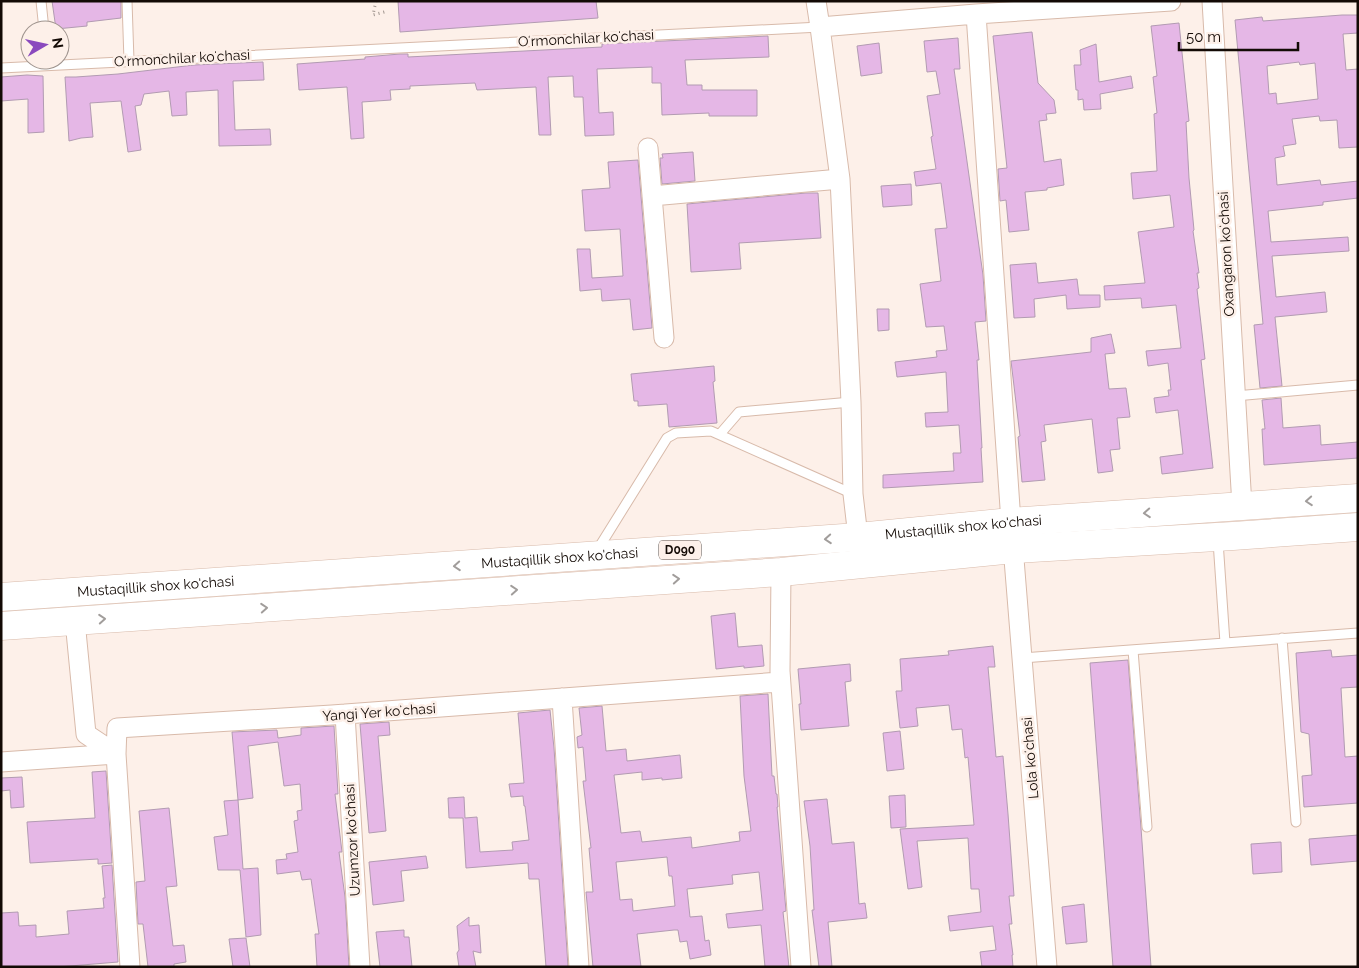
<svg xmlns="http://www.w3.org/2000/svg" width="1359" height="968" viewBox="0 0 1359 968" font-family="Raleway,sans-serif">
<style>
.building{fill:#e5b7e6;stroke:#b29bb2;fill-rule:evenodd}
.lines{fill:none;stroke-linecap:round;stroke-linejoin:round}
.service-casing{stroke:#d8baaa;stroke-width:11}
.minor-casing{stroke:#d8baaa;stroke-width:21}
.primary-casing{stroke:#d8baaa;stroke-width:29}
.path{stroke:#a0958f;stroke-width:3;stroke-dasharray:1 4;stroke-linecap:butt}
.service{stroke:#fff;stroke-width:9}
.minor{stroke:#fff;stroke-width:19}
.primary{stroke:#fff;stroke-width:28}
.oneway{stroke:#a19d9b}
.labels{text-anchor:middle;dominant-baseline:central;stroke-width:5;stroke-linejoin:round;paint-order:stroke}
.shield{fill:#fdf0e9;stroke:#594f49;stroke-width:1}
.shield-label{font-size:12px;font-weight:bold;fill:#130a05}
.street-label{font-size:14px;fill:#130a05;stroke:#fdf0e9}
</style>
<rect width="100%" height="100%" fill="#fdf0e9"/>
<path class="building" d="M52,1H121V18L87,22V26L56,29Z
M398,1H596L598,18L400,32Z
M1342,15H1358V33L1343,34L1346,70L1358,69V147L1339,148L1337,120L1320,121L1319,116L1292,119L1296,144L1283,146L1285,156L1275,158L1277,185L1320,180L1321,185L1358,181V198L1323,202V205L1268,211L1271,242L1348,237L1349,251L1272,256L1276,297L1325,292L1327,312L1275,317L1282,386L1260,388L1254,325L1263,324L1235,20L1262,17L1263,21ZM1299,62L1300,65L1315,63L1318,99L1277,104L1276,93L1269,94L1267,66Z
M1179,23L1189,121L1186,122L1189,178L1194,230L1193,231L1199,273H1197L1199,288L1197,289L1205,359L1201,360L1213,468L1162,474L1160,457L1183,454L1178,410L1156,413L1154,398L1169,396L1168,390H1171L1168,363L1148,366L1146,351L1181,348L1176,305L1142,308L1141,298L1105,300L1104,286L1145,283L1138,232L1174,227L1170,195L1133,199L1131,173L1157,171L1154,114L1157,113L1153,77L1157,76L1151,26Z
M1032,32L1038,83L1054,100L1056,113L1046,114L1047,120L1039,121L1044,162L1061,159L1064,185L1047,188V190L1025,192L1029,230L1009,232L1006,200L1000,201L998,169L1007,168L993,36Z
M768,36L769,57L685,60L687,85H702V90H757V116H709V113L662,115L661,83H652V67L597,69L599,113L613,112L614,135L585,136L583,97H574L573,76L548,77L551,135H539L536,87L477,90L475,83L410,86V89L390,90L391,100L362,102L364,138L351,139L347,87L299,90L297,64L365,59V57L400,54H408V57L602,47V44Z
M958,38L960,69H954L983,275L986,321L975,322L979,360H977L982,448H981L983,482L883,488V475L954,471L953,453H961L959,425L926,427L925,413L948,412L946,372L897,377L895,362L937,357L936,351L947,350L944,326L926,327L920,284L941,281L935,229L947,228L941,183L916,186L914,172L936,169L931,137L933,136L927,96L940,94L936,71L927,72L924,41Z
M879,43L882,73L861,76L857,46Z
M1096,44L1099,82L1131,76L1133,88L1100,94L1101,109L1084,110L1083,99L1078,100V90H1076L1074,65H1081L1080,50Z
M263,62L264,80L233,81L235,130L270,129L271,145L219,146L218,90L186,92L187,115L172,116L169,91L144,94L141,105L135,106L141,150L128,152L121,101L90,103L93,137L81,138L69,141L65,77H76L118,74L194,65Z
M27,75L43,76L44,132L28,133V99L1,101V77Z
M693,152L695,181L662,184L660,158H663L662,154Z
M638,160L652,328L633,330L630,299L602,301L601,289L580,291L577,249H590L592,278L623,276L620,229L585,231L582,190L610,188L608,162Z
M911,184L912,205L883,207L881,186Z
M806,193H818L821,238L739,243L741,269L691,272L687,204Z
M1036,263L1038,283L1077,279L1079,295H1100V307L1067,309L1066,295L1034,299L1035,317L1014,318L1010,265Z
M877,309H889V330L878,331Z
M1111,334L1115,353L1105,354L1109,389L1126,388L1130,417L1117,418L1120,449L1110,450L1113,471L1098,473L1092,419L1044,425L1046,441L1041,442L1045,480L1022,482L1018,437L1020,436L1011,361L1091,352V338Z
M714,366L715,381L713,382L717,423L669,427L667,404L638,406V401H634L631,374Z
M1281,398L1283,428L1320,425L1321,445L1358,442V458L1264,465L1262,429H1265L1262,400Z
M735,613L738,647L762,645L764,666L744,668V666L716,669L711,616Z
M993,646L995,667H988L996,757L1003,756L1008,814L1014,896H1009L1012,924H1009L1013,955H1012L1013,967H982L980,952L996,950L993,926L950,931L948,916L981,912L979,889H971L968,838L917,841L922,887L908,889L900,829L974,825L968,757L965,758L962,729L952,730L949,705L916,708L918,726L900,728L896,691H902L900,659L949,655L948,651Z
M1331,650L1332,657L1358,655V687L1341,688L1345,757L1358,756V803L1304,807L1302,776L1312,775L1309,734L1301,732L1296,653Z
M1128,660L1141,828L1151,967H1113L1090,663Z
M850,664L851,681L845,682L849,726L801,730L799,704H801L798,669Z
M768,694L772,776H774L776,794H777L778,807H777L786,911L783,912L789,967H765L761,925L728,928L726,914L763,910L759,872L732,875L733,884L687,889L690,917L702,916L705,941L709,940L711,955L690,959L687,941L680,942L678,930H674L637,934L641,967H593L586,892H593L589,848H591L583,781H586L583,747L578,748L577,737L582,735L579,708L602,706L606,751L626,749L627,761L680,755L682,778L662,780V778L642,780V772L614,775L621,833L640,831L642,842L691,837L692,848L740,841L739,832L751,831L744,776L740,696ZM667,857L669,876H672L675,906L633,911L632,899L620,900L616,862Z
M550,710L554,748L568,967H546L539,879H529L528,863L466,868L463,818H449L448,798L464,797L465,818L477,817L480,852L513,850L512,842L529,840L525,806H524L523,796L511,797L509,784L524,783L518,713Z
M389,722L390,735L378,736L386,831L369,833L360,724Z
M334,726L338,794H335L342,852H339L345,897L349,967H317L315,934H319L311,879L302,880L300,871L277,874L276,860L287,859L286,854L298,852L294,821L298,820L297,811L302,810L300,784L284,786L278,742L248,746L253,798L238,800L232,732L277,730L278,738L301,735V728Z
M900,731L904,769L887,771L883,733Z
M106,771L112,863L98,864V859L30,863L27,822L95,818L92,772Z
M22,777L24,807L11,808L10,790L1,791V778Z
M905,795L906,827L891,828L889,796Z
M827,799L832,844L854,842L859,904L865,903L867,918L828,922L832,967H819L812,910H814L810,846L804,801Z
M238,800L243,869L258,868L261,935L246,937L240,870H218L214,837L228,835L224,801Z
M169,808L177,886L166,887L173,946L184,945L186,962L174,964V967H148L143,924H138L136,882L145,881L139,811Z
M1358,835V861L1311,865L1309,839Z
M1281,842L1282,872L1253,874L1251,844Z
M426,856L428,868L401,871L404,901L373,905L369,862Z
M112,865L118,962L58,967H1V913L18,912L19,926L36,925V937L69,934L67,911L104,908L103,898H105L102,866Z
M1084,904L1087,942L1066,944L1062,907Z
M469,917V926L479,925L481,953L473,951L476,967H459L457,953L459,950L457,926Z
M404,930V937H409L412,967H380L376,932Z
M246,938L250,967H233L229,939Z"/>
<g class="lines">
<g class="service-casing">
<path id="service" d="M41,1L44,30
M127,1L129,61
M1,68L820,27
M1235,396L1358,385
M720,434L739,412L851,402
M1218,541L1225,643
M598,549L667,438L676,433L711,431L853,494
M1282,638L1296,822
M1133,650L1147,827
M1022,658L1358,633"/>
</g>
<g class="minor-casing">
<path id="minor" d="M816,1L820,27L840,179L851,402L853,494L858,537
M1212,1L1242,506
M976,14L1011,522L1047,967
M820,27L976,14L1171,1
M648,148L664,338
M652,196L840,179
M781,572L780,671L801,967
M75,621L86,734L116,754L130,967
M562,698L579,967
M345,714L360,967
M1,762L116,754L117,728L332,715L780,682"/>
</g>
<g class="primary-casing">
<g id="primary">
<path id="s1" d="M1,597L858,537L1011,522L1358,498"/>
<path d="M1,626L781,572L1014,549L1233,536L1358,527"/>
</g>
</g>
<path class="path" d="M376,1L373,15L388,11"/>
<use href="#service" class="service"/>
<use href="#minor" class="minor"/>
<use href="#primary" class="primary"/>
</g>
<defs><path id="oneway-chevron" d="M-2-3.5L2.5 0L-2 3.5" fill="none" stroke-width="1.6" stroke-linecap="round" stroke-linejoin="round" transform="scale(1.25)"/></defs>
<g class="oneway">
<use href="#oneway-chevron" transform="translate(1309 501) rotate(176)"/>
<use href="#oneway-chevron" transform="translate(1147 513) rotate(176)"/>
<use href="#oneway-chevron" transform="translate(828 539) rotate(176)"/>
<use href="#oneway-chevron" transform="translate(457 566) rotate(176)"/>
<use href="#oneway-chevron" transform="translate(676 579) rotate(-4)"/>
<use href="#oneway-chevron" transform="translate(514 590) rotate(-4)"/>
<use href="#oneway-chevron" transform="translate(264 608) rotate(-4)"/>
<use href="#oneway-chevron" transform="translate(102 619) rotate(-4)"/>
</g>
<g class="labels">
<rect class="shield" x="659" y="540.5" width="42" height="19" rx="4"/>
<g class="shield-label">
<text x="680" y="550">D090</text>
</g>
<g class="street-label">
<text transform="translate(586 38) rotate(-3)">Oʻrmonchilar koʻchasi</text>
<text transform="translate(182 58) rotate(-3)">Oʻrmonchilar koʻchasi</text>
<text transform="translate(1226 254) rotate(-93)">Oxangaron koʻchasi</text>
<text stroke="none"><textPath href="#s1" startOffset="965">Mustaqillik shox ko'chasi</textPath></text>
<text stroke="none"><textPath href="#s1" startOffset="560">Mustaqillik shox ko'chasi</textPath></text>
<text stroke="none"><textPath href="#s1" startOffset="155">Mustaqillik shox ko'chasi</textPath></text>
<text transform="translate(379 712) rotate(-4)">Yangi Yer koʻchasi</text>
<text transform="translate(1030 758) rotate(-95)">Lola koʻchasi</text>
<text transform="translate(352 840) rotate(-93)">Uzumzor koʻchasi</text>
</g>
</g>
<rect width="1359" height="968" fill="none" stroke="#130a05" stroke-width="5"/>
<g transform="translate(45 45) rotate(81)"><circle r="24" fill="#fdf0e9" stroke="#9f948e"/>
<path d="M0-4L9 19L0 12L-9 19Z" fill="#8a49be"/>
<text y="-8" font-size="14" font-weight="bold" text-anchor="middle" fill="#130a05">N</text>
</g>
<path d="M1179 42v8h119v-8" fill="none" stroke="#130a05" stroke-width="2.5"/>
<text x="1186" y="42" font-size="15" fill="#130a05" stroke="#fdf0e9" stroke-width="4" paint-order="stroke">50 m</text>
</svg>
